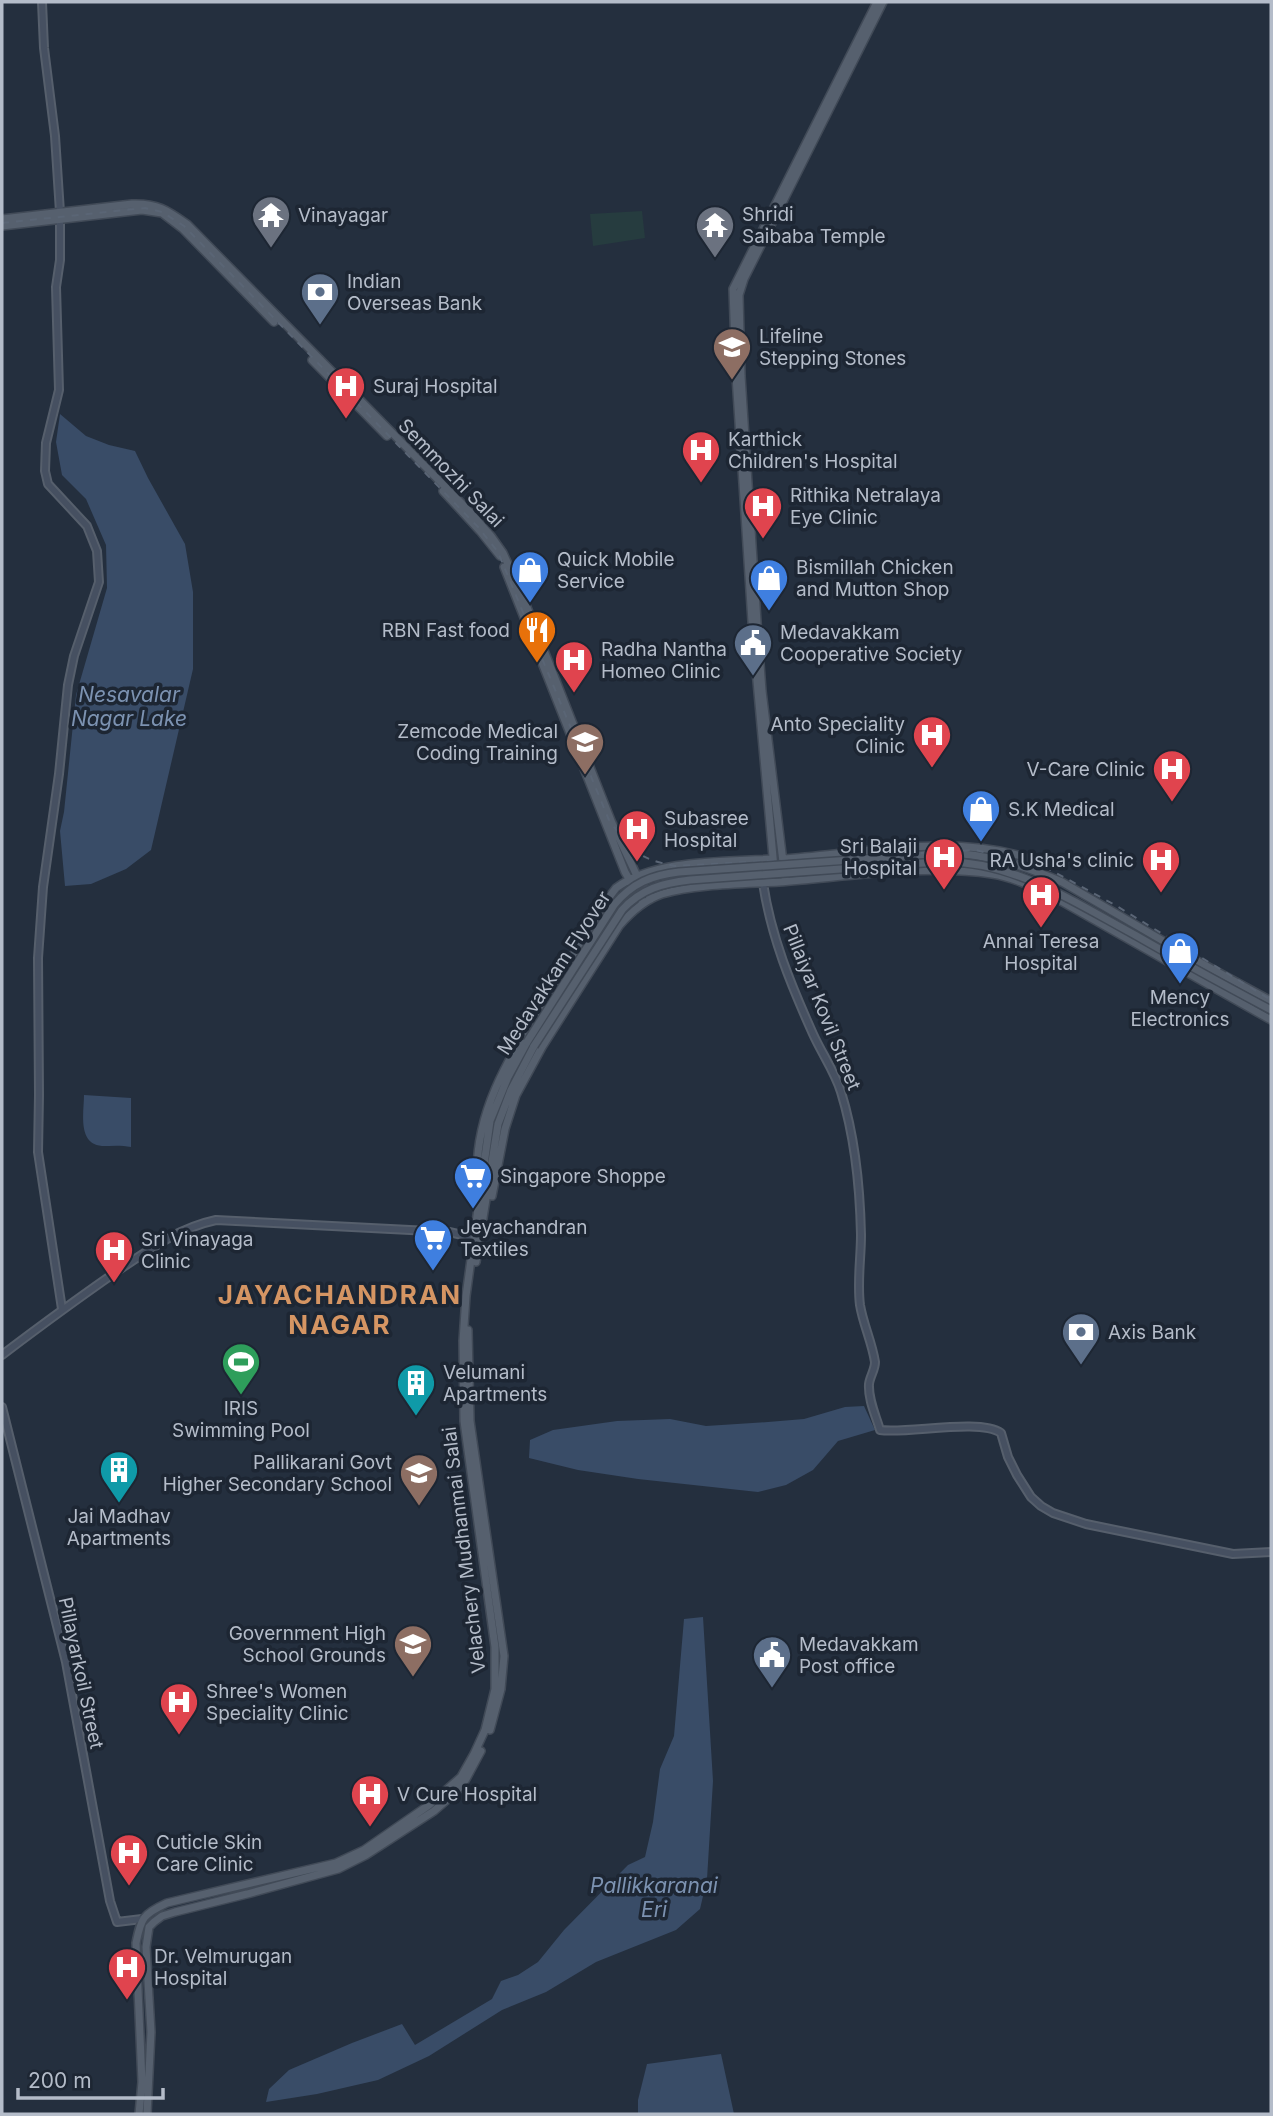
<svg xmlns="http://www.w3.org/2000/svg" width="1273" height="2116" viewBox="0 0 1273 2116" font-family="Inter,sans-serif">
<style>
.green{fill:#263c3f}
.water{fill:#394c67}
.lines{fill:none;stroke-linecap:round;stroke-linejoin:round}
.secondary-casing{stroke:#565f6c;stroke-width:10}
.primary-casing{stroke:#414a57;stroke-width:10}
.secondary{stroke:#465061;stroke-width:6}
.primary{stroke:#56606e;stroke-width:7}
.rail{stroke:#5a6575;stroke-width:2;stroke-dasharray:7 7;stroke-linecap:butt}
.primary-bridge-casing{stroke:#414a57;stroke-width:10;stroke-linecap:butt}
.primary-bridge{stroke:#56606e;stroke-width:7}
.labels{text-anchor:middle;dominant-baseline:central;stroke-width:7;stroke-linejoin:round;paint-order:stroke}
.poi-label{font-size:19px;fill:#b4bcc9;stroke:#1d2633;text-anchor:start}
.street-label{font-size:19px;fill:#b4bcc9;stroke:#1d2633}
.water-label{font-size:21px;font-style:italic;fill:#7c92b1;stroke:#1d2633}
.district-label{font-size:26px;font-weight:bold;letter-spacing:2px;fill:#d59563;stroke:#1d2633}
</style>
<rect width="100%" height="100%" fill="#242f3e"/>
<path class="green" d="M642,211L645,238L593,246L590,214Z"/>
<path class="water" d="M60,414L86,436L109,445L135,451L148,478L185,544L193,592V669L151,850L126,869L91,884L65,886L60,831L64,812L76,695L107,588L106,545L86,499L62,475L56,442Z
M84,1095L131,1098V1147C121,1145 112,1146 102,1146C77,1144 84,1112 84,1095Z
M864,1406L875,1430L838,1441L813,1470L786,1485L758,1492L638,1479L578,1470L529,1458L530,1440L553,1430L617,1421L670,1419L706,1426L768,1422L804,1419L845,1407Z
M703,1617L713,1781L707,1879L700,1909L676,1930L596,1962L546,1992L502,2010L429,2056L378,2080L317,2094L266,2102L269,2089L289,2070L352,2043L402,2024L415,2045L492,1999L501,1981L518,1975L538,1962L564,1930L628,1865L645,1857L653,1822L660,1769L674,1736L684,1619Z
M721,2054L734,2114H638V2100L647,2064Z"/>
<g class="lines">
<g class="secondary-casing">
<path id="secondary" d="M42,2L44,48L55,136L60,212V260L56,287L59,390L46,443L45,471L48,484L87,526L97,551L99,582L74,656L68,685L59,774L43,887L38,958L39,1095L38,1152L62,1309
M763,883C771,937 791,985 813,1034C822,1054 835,1072 841,1092C855,1137 860,1188 861,1235C861,1258 857,1282 860,1305C863,1324 872,1342 875,1362C875,1370 870,1376 869,1384C868,1400 876,1416 880,1430C908,1434 980,1418 1001,1433L1008,1457L1017,1475L1031,1497L1041,1506L1053,1513L1086,1524L1233,1554L1271,1552
M2,1355C39,1327 77,1299 116,1272C147,1251 178,1228 216,1220L449,1232L476,1238
M2,1407L66,1662L110,1901L117,1922L142,1919"/>
</g>
<g class="primary-casing">
<path id="primary" d="M2,219L132,204C157,203 167,210 187,224L471,513L491,536L503,553L523,597L612,823L637,876L651,899
M2,226L142,210L162,213L183,229L274,322
M312,360L387,436
M443,491L480,531L500,556
M504,567L625,872L643,903
M907,856C925,855 943,853 962,854C996,857 1030,868 1062,882L1201,963L1271,1001
M783,859C863,853 960,832 1036,861L1037,872
M774,868L753,637L736,376L733,289L877,2
M785,878L762,691L758,637L741,376L739,295L744,279L883,2
M478,1186C470,1106 522,1039 562,974C579,946 595,915 616,888C655,859 724,862 772,859
M492,1196L505,1129L516,1095L542,1047L619,926C631,912 644,900 662,894C695,884 743,884 779,882C846,877 925,864 992,874C1013,877 1033,887 1052,896L1271,1020
M476,1262L498,1124L511,1090L534,1046
M468,1330L470,1421L504,1656L501,1689L490,1730
M139,2114L142,2082L136,1943C141,1918 143,1914 167,1903L336,1863L364,1850L429,1805L461,1777L474,1754L485,1730L495,1689V1647L464,1421L463,1341L466,1296L490,1121L508,1077L527,1042
M147,2114L151,2032L146,1947L149,1927L154,1922L162,1916L175,1912L247,1894L338,1869L366,1855L434,1811L456,1792L466,1779L481,1751"/>
</g>
<use href="#secondary" class="secondary"/>
<use href="#primary" class="primary"/>
<path class="rail" d="M2,223L145,208L162,212L184,226L478,527L498,552L609,820C632,851 636,858 675,866L976,850L1047,868L1115,905L1271,1000"/>
<g class="primary-bridge-casing">
<path id="primary-bridge" d="M527,1042L614,905C632,883 652,875 679,872L907,856
M534,1046L622,910C641,889 663,883 690,880L937,862C1011,859 1072,901 1135,935C1180,961 1226,986 1271,1010"/>
</g>
<use href="#primary-bridge" class="primary-bridge"/>
</g>
<defs>
<g id="temple-pin" transform="scale(2.0125)"><path d="M0 17L-7.5 6A9.5 9.5 0 1 1 7.5 6Z" fill="#6b7280" stroke="#1d2633"/><path d="M0-6L5-2H3V0L6.5 2.5H4V6H1.5V3h-3V6H-4V2.5H-6.5L-3 0V-2H-5Z" fill="#fff"/></g>
<g id="bank-pin" transform="scale(2.0125)"><path d="M0 17L-7.5 6A9.5 9.5 0 1 1 7.5 6Z" fill="#5c6f8a" stroke="#1d2633"/><path d="M-6-4H6V4H-6ZM0-2.3a2.3 2.3 0 1 0 0 4.6a2.3 2.3 0 1 0 0-4.6Z" fill="#fff"/></g>
<g id="school-pin" transform="scale(2.0125)"><path d="M0 17L-7.5 6A9.5 9.5 0 1 1 7.5 6Z" fill="#8d6e63" stroke="#1d2633"/><path d="M0-5L7-2L0 1L-7-2ZM-4 1L0 2.5L4 1V4Q0 6-4 4Z" fill="#fff"/></g>
<g id="hospital-pin" transform="scale(2.0125)"><path d="M0 17L-7.5 6A9.5 9.5 0 1 1 7.5 6Z" fill="#e0444e" stroke="#1d2633"/><path d="M-5-5h3v3.5h4V-5h3V5h-3V1.5h-4V5h-3Z" fill="#fff"/></g>
<g id="shop-pin" transform="scale(2.0125)"><path d="M0 17L-7.5 6A9.5 9.5 0 1 1 7.5 6Z" fill="#3f7fe0" stroke="#1d2633"/><path d="M-5-2.5h2.3a2.7 3.5 0 0 1 5.4 0H5L5.5 6h-11ZM-1.5-2.5h3a1.5 2.3 0 0 0-3 0Z" fill="#fff"/></g>
<g id="restaurant-pin" transform="scale(2.0125)"><path d="M0 17L-7.5 6A9.5 9.5 0 1 1 7.5 6Z" fill="#e8710a" stroke="#1d2633"/><path d="M-5-6h1v4h1v-4h1v4h1v-4h1v5L-1.5 .5V6h-2V.5L-5-1ZM5-6V6H3V1.5H1.5Q1.5-4 5-6Z" fill="#fff"/></g>
<g id="civic-pin" transform="scale(2.0125)"><path d="M0 17L-7.5 6A9.5 9.5 0 1 1 7.5 6Z" fill="#5c6f8a" stroke="#1d2633"/><path d="M-.6-6.5H3V-4.5H.6V-3L4-1V1h2V6H-6V1h2V-1L-.6-3ZM-1.2 2.5V6h2.4V2.5Z" fill="#fff"/></g>
<g id="supermarket-pin" transform="scale(2.0125)"><path d="M0 17L-7.5 6A9.5 9.5 0 1 1 7.5 6Z" fill="#3f7fe0" stroke="#1d2633"/><path d="M-6-5.5h2.5l.6 2H6L4.5 2H-2.5L-4.4-4H-6ZM-1.5 3.2a1.3 1.3 0 1 0 .1 0ZM3 3.2a1.3 1.3 0 1 0 .1 0Z" fill="#fff"/></g>
<g id="stadium-pin" transform="scale(2.0125)"><path d="M0 17L-7.5 6A9.5 9.5 0 1 1 7.5 6Z" fill="#2e9e5b" stroke="#1d2633"/><path d="M0-5a6.5 5 0 1 0 0 10a6.5 5 0 1 0 0-10ZM-3.5-1.8h7v3.6h-7Z" fill="#fff"/></g>
<g id="building-pin" transform="scale(2.0125)"><path d="M0 17L-7.5 6A9.5 9.5 0 1 1 7.5 6Z" fill="#0f9aa8" stroke="#1d2633"/><path d="M-4-6H4V6H1V3H-1V6H-4ZM-2.5-4.3h1.7v1.8h-1.7ZM.8-4.3h1.7v1.8H.8ZM-2.5-1h1.7V.8h-1.7ZM.8-1h1.7V.8H.8Z" fill="#fff"/></g>
</defs>
<g fill-rule="evenodd">
<use href="#temple-pin" x="271" y="215"/>
<use href="#temple-pin" x="715" y="225"/>
<use href="#bank-pin" x="320" y="292"/>
<use href="#school-pin" x="732" y="347"/>
<use href="#hospital-pin" x="346" y="386"/>
<use href="#hospital-pin" x="701" y="450"/>
<use href="#hospital-pin" x="763" y="506"/>
<use href="#shop-pin" x="530" y="570"/>
<use href="#shop-pin" x="769" y="578"/>
<use href="#restaurant-pin" x="537" y="630"/>
<use href="#civic-pin" x="753" y="643"/>
<use href="#hospital-pin" x="574" y="660"/>
<use href="#hospital-pin" x="932" y="735"/>
<use href="#school-pin" x="585" y="742"/>
<use href="#hospital-pin" x="1172" y="769"/>
<use href="#shop-pin" x="981" y="809"/>
<use href="#hospital-pin" x="637" y="829"/>
<use href="#hospital-pin" x="944" y="857"/>
<use href="#hospital-pin" x="1161" y="860"/>
<use href="#hospital-pin" x="1041" y="895"/>
<use href="#shop-pin" x="1180" y="951"/>
<use href="#supermarket-pin" x="473" y="1176"/>
<use href="#supermarket-pin" x="433" y="1238"/>
<use href="#hospital-pin" x="114" y="1250"/>
<use href="#bank-pin" x="1081" y="1332"/>
<use href="#stadium-pin" x="241" y="1362"/>
<use href="#building-pin" x="416" y="1383"/>
<use href="#building-pin" x="119" y="1470"/>
<use href="#school-pin" x="419" y="1473"/>
<use href="#school-pin" x="413" y="1644"/>
<use href="#civic-pin" x="772" y="1655"/>
<use href="#hospital-pin" x="179" y="1702"/>
<use href="#hospital-pin" x="370" y="1794"/>
<use href="#hospital-pin" x="129" y="1853"/>
<use href="#hospital-pin" x="127" y="1967"/>
</g>
<g class="labels">
<g class="poi-label">
<text x="742" y="214">Shridi<tspan x="742" dy="22">Saibaba Temple</tspan></text>
<text x="298" y="215">Vinayagar</text>
<text x="347" y="281">Indian<tspan x="347" dy="22">Overseas Bank</tspan></text>
<text x="759" y="336">Lifeline<tspan x="759" dy="22">Stepping Stones</tspan></text>
<text x="373" y="386">Suraj Hospital</text>
<text x="728" y="439">Karthick<tspan x="728" dy="22">Children's Hospital</tspan></text>
<text x="790" y="495">Rithika Netralaya<tspan x="790" dy="22">Eye Clinic</tspan></text>
<text x="557" y="559">Quick Mobile<tspan x="557" dy="22">Service</tspan></text>
<text x="796" y="567">Bismillah Chicken<tspan x="796" dy="22">and Mutton Shop</tspan></text>
<text x="510" y="630" text-anchor="end">RBN Fast food</text>
<text x="780" y="632">Medavakkam<tspan x="780" dy="22">Cooperative Society</tspan></text>
<text x="601" y="649">Radha Nantha<tspan x="601" dy="22">Homeo Clinic</tspan></text>
<text x="905" y="724" text-anchor="end">Anto Speciality<tspan x="905" dy="22">Clinic</tspan></text>
<text x="558" y="731" text-anchor="end">Zemcode Medical<tspan x="558" dy="22">Coding Training</tspan></text>
<text x="1145" y="769" text-anchor="end">V-Care Clinic</text>
<text x="1008" y="809">S.K Medical</text>
<text x="664" y="818">Subasree<tspan x="664" dy="22">Hospital</tspan></text>
<text x="917" y="846" text-anchor="end">Sri Balaji<tspan x="917" dy="22">Hospital</tspan></text>
<text x="1134" y="860" text-anchor="end">RA Usha's clinic</text>
<text x="1041" y="941" text-anchor="middle">Annai Teresa<tspan x="1041" dy="22">Hospital</tspan></text>
<text x="1180" y="997" text-anchor="middle">Mency<tspan x="1180" dy="22">Electronics</tspan></text>
<text x="500" y="1176">Singapore Shoppe</text>
<text x="460" y="1227">Jeyachandran<tspan x="460" dy="22">Textiles</tspan></text>
<text x="141" y="1239">Sri Vinayaga<tspan x="141" dy="22">Clinic</tspan></text>
<text x="1108" y="1332">Axis Bank</text>
<text x="443" y="1372">Velumani<tspan x="443" dy="22">Apartments</tspan></text>
<text x="241" y="1408" text-anchor="middle">IRIS<tspan x="241" dy="22">Swimming Pool</tspan></text>
<text x="392" y="1462" text-anchor="end">Pallikarani Govt<tspan x="392" dy="22">Higher Secondary School</tspan></text>
<text x="119" y="1516" text-anchor="middle">Jai Madhav<tspan x="119" dy="22">Apartments</tspan></text>
<text x="386" y="1633" text-anchor="end">Government High<tspan x="386" dy="22">School Grounds</tspan></text>
<text x="799" y="1644">Medavakkam<tspan x="799" dy="22">Post office</tspan></text>
<text x="206" y="1691">Shree's Women<tspan x="206" dy="22">Speciality Clinic</tspan></text>
<text x="397" y="1794">V Cure Hospital</text>
<text x="156" y="1842">Cuticle Skin<tspan x="156" dy="22">Care Clinic</tspan></text>
<text x="154" y="1956">Dr. Velmurugan<tspan x="154" dy="22">Hospital</tspan></text>
</g>
<g class="street-label">
<text transform="translate(451 473) rotate(46)">Semmozhi Salai</text>
<text transform="translate(554 973) rotate(-57)">Medavakkam Flyover</text>
<text transform="translate(822 1007) rotate(68)">Pillaiyar Kovil Street</text>
<text transform="translate(464 1550) rotate(-97)">Velachery Mudhanmai Salai</text>
<text transform="translate(81 1673) rotate(78)">Pillayarkoil Street</text>
</g>
<g class="water-label">
<text x="129" y="694">Nesavalar<tspan x="129" dy="24">Nagar Lake</tspan></text>
<text x="654" y="1885">Pallikkaranai<tspan x="654" dy="24">Eri</tspan></text>
</g>
<g class="district-label">
<text x="340" y="1294">JAYACHANDRAN<tspan x="340" dy="30">NAGAR</tspan></text>
</g>
</g>
<rect width="1273" height="2116" fill="none" stroke="#b4bcc9" stroke-width="7"/>
<path d="M18 2088v10h145v-10" fill="none" stroke="#b4bcc9" stroke-width="3.5"/>
<text x="28" y="2088" font-size="21" fill="#b4bcc9" stroke="#1d2633" stroke-width="5" paint-order="stroke">200 m</text>
</svg>
